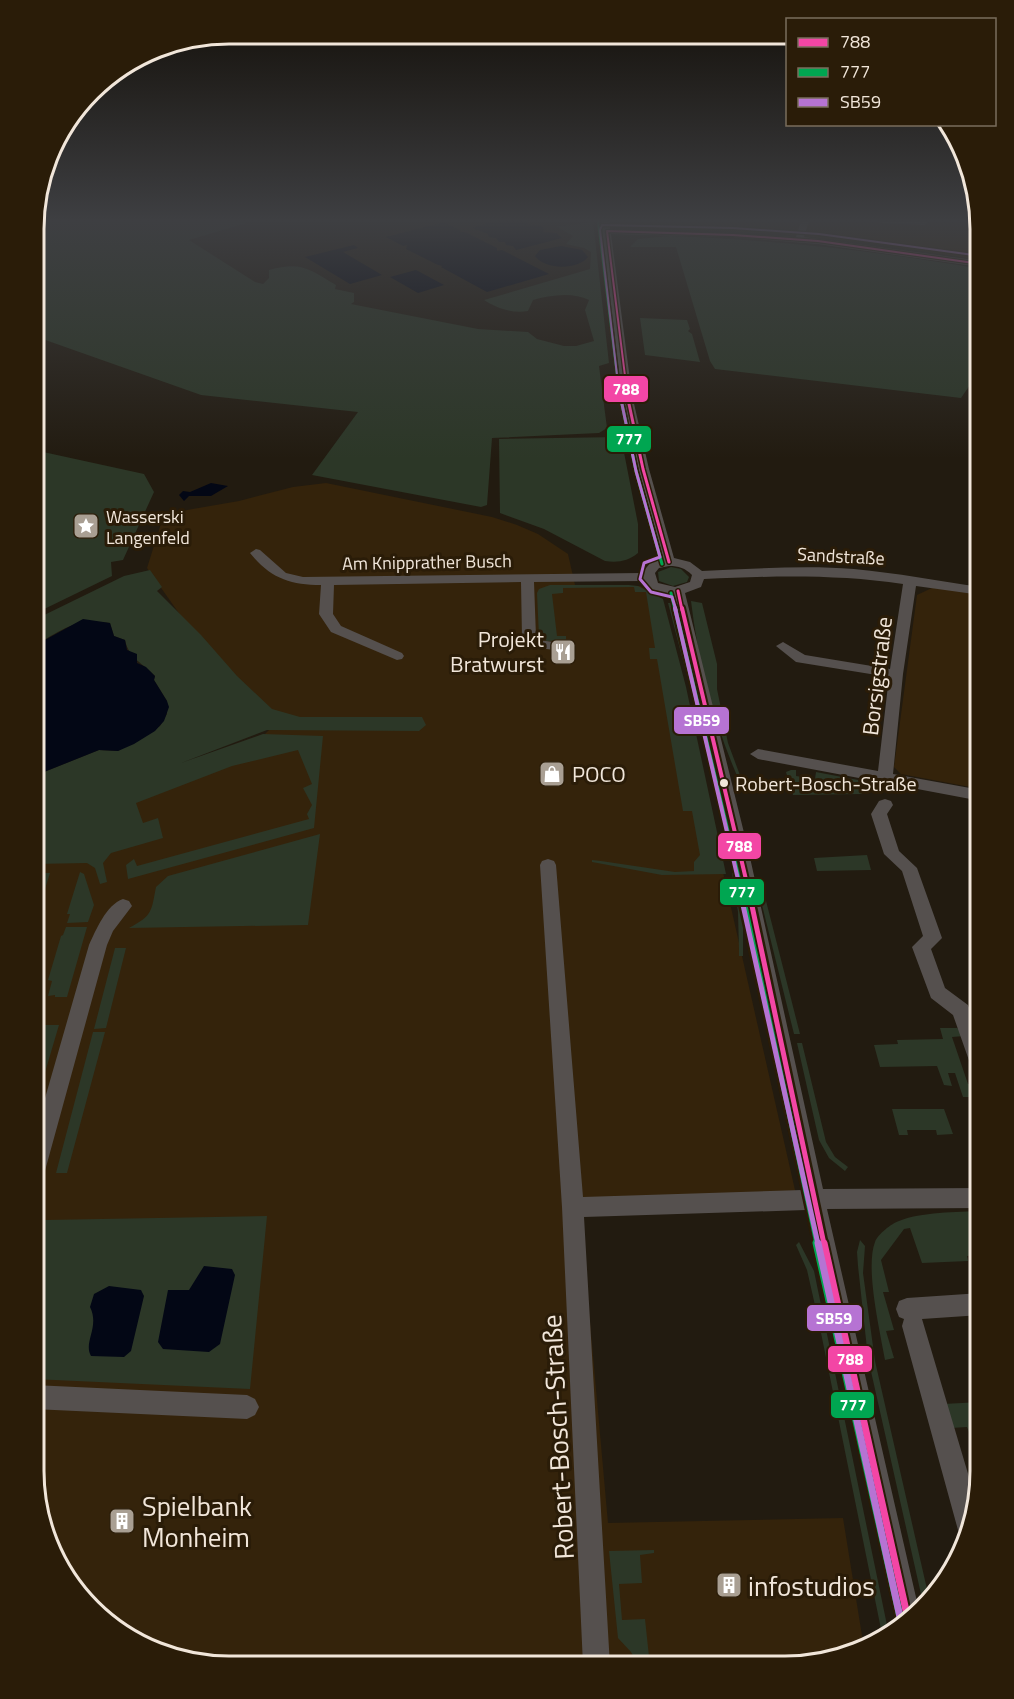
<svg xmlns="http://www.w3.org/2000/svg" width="1014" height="1699" viewBox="0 0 1014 1699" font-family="'Titillium Web',sans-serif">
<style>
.built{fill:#34230b}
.green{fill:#2c3727}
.water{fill:#030715}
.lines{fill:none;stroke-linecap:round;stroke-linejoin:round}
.minor{fill:#55504e;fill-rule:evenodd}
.bus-1-far4-casing{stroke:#2a1c08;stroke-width:4.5}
.bus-1-far3-casing{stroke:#2a1c08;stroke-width:6}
.bus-1-far2-casing{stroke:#2a1c08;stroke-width:8}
.bus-1-far1-casing{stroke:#2a1c08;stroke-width:10}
.bus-1-casing{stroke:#2a1c08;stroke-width:11}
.bus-2-far4-casing{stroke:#2a1c08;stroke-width:4.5}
.bus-2-far3-casing{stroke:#2a1c08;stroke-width:6}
.bus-2-far2-casing{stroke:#2a1c08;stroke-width:8}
.bus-2-far1-casing{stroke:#2a1c08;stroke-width:10}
.bus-2-casing{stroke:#2a1c08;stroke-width:11}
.bus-3-far4-casing{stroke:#2a1c08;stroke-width:4.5}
.bus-3-far3-casing{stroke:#2a1c08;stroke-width:6}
.bus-3-far2-casing{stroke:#2a1c08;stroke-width:8}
.bus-3-far1-casing{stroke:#2a1c08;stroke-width:10}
.bus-3-casing{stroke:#2a1c08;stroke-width:11}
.bus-1-far4{stroke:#f346a5;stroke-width:2}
.bus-1-far3{stroke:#f346a5;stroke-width:3}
.bus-1-far2{stroke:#f346a5;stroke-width:4}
.bus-1-far1{stroke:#f346a5;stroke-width:5}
.bus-1{stroke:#f346a5;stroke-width:7}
.bus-2-far4{stroke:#00a651;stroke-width:2}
.bus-2-far3{stroke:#00a651;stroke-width:3}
.bus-2-far2{stroke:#00a651;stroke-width:4}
.bus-2-far1{stroke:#00a651;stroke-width:5}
.bus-2{stroke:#00a651;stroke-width:7}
.bus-3-far4{stroke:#b673d3;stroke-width:2}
.bus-3-far3{stroke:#b673d3;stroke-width:3}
.bus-3-far2{stroke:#b673d3;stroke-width:4}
.bus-3-far1{stroke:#b673d3;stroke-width:5}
.bus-3{stroke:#b673d3;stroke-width:7}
.bus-dot{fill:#f1e6da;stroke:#2a1c08;stroke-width:2}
.labels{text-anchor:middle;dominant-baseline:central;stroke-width:6;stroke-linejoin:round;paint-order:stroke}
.far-poi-label{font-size:18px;fill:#f1e6da;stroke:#2a1c08;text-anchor:start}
.far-street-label{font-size:18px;fill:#f1e6da;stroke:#2a1c08}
.bus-label{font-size:20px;fill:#f1e6da;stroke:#2a1c08;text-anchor:start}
.poi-label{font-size:22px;fill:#f1e6da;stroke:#2a1c08;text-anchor:end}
.street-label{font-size:22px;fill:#f1e6da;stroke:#2a1c08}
.near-street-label{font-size:27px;fill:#f1e6da;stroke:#2a1c08}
.near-poi-label{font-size:27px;fill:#f1e6da;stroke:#2a1c08;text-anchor:start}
.rim{fill:none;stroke:#f1e6da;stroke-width:3}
.line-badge{stroke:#2a1c08;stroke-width:2}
.badge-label{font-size:16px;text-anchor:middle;font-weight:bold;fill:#fff}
</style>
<rect width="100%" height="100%" fill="#221b10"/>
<path class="built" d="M619,221H979L981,260L869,243L779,234L636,227L622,225Z
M326,483L492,517L517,525L538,534L568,554L575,585L640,586L650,592L663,607L797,1199H579L608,1523L843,1518L864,1648L860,1651L785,1666L204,1664L109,1625L48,1545L33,1470L34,809L129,784L263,736L279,720L200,643L147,568L164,514L239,501L293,487Z
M934,587L981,594V789L901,774L894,767L917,595Z"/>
<path class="green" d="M35,221H253L189,240L255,282L263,284L269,278V270C301,261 309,269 336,285L335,289L354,293V302L351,304L478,329L528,332L537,339L564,346H576L594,341L585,310L589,300C573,292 550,295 533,300L528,311C513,314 496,308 484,300L590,269L591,252L584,248L566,244L573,236L556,226L574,225L593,221L609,363L599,366L607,428L599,433L492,438L487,505L481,507L312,475L358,412L201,395L34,336Z
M670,236C775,240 878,251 981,269V369L961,398L715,369L710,361L676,247H630L638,239Z
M640,318L687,320L690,329L688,331L692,334L700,362L645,355Z
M621,437L638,524V553C628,561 618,563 605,561L544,529L500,513L499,439Z
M34,450L144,474L154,492L123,560L111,562L112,576L34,614Z
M671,567L681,569L689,577L687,582L673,586L659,581L658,572Z
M150,570L162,587L157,591L201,635L237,676L272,709L300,717H422L426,725L419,731L267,730L181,763L263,734L323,736L314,828L128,879L126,865L134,859L137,866L309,819L307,814L312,805L303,788L312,784L298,750L232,766L136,803L143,823L158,818L163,838L111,853L103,863L107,882L100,884L95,868L87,863L34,864V776L99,750L118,751L160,726L167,714V701L154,680L155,676C143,663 129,659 125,640L114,636L110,623C73,619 64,629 34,646V620L124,576Z
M550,585H629L638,586L663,599L686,687L726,874L662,875L592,862V860L601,861L675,872L694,871V862L700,855L692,811H683L657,659H650L649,648H655L646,592H635L634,587L563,588V593L552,594L557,636H566V640L547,641L539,637L537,593L539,589Z
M691,601L702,603L717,664V689L728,743L741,778H738C714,723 698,661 691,601Z
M668,603H671L708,749H706Z
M791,770H796V776L815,779L816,772L858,780L862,794L793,795L786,772Z
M320,834L308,925L129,928C153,915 151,912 156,887L168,876Z
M867,855L871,870L817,871L814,858Z
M80,872L84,874L94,905L88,922L67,923L70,914H67Z
M34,873H50L40,905H34Z
M732,873H735L743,917V956H739V950L738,912Z
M759,893H764L800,1034H794Z
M66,927H87L67,997H55V995L48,996L52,981L48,980L61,936L63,935Z
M115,948H126L106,1028L94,1029Z
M39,1025H59L33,1113L34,1043Z
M940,1028H957L963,1032L964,1036L952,1037L968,1084H981L978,1097H963L955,1073H948L952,1086L944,1085L937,1066L880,1067L874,1045L898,1044L897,1040L943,1039Z
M93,1032H105L67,1173H56Z
M797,1043H802L826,1142L835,1157L848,1167L845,1171L829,1158L819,1140Z
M892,1109H944L953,1134L937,1135L936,1130H907L908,1135H899Z
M981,1211V1255L967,1256L968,1261L922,1263L910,1228L904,1229L881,1260L889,1292H883L894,1330L886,1331L894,1358L885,1360C880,1331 865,1268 875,1242C877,1235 892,1223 899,1221C920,1212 958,1212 981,1211Z
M267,1216L250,1389L33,1379V1266L45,1220Z
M860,1240L865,1246L863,1273L875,1361L929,1598L923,1603L868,1358L858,1266L857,1252Z
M799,1242L814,1271L888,1630L882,1634L819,1323L807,1270L796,1245Z
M981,1402V1431L969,1432L967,1427L951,1428L943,1404Z
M654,1550V1553L640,1555L642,1583L619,1584L622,1620L645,1619L650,1666H639L631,1652L618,1638L609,1551Z"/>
<path class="water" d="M493,221H528L527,224L539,225L544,228L543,232L556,233L562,238L516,250L513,246L506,245L505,242H499L496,238L489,237L488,234L472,228Z
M444,222L461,231L459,232H465L497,248V251L502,250L549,274L487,292L441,267L443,266L438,265L406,249L407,245L403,246L386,237Z
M354,245L358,248L343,252L382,275L350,284L305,257Z
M561,246L582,250L588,257C578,270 545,270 535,256L540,250Z
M416,270L444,285L418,293L390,277Z
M211,483L228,486L211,496H189L184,501L179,495L183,491L190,492Z
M83,619L110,623L114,636L125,640L127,650L137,654V663L146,667L155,676L154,680L167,701L169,707L164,721L155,731L134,744L118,751L99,750L34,776V646Z
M204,1266L232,1269L235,1275L220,1344L209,1352L163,1349L158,1342L168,1290H189Z
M109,1286L141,1290L144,1296L131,1351L124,1357L91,1356C83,1342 100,1327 90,1307L94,1294Z"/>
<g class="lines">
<path class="minor" d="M601,221H609L610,229L796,237L801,221H809L804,237L981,261V267L818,244L733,237L611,234L632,395L649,469L674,558L690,562L702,571C753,569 804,565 854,569C897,573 938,581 981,587V595L916,586L903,674L893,774L981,790V801L758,759L750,754L758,749L878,771L889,677L796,662L776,646L783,642L805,655L890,669L903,584C835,574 772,576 704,579L701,587L685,593L749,853L823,1189L981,1188V1208L827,1209L918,1606L897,1623L806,1210L584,1217L610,1666L583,1665L562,1207L540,865L542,861L548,859L554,861L556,865L583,1197L802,1190L733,853L672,595L655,592L644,581L534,582L536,637L539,640L560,643L562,646L555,650L530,647L522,638L521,582L334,585L333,614L341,626L402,653L404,656L402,659L397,660L331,632L319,614L321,585C290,585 270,578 250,553L256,549L260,550L286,573L303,577L642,573L651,562L662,560L637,469L622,395ZM669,566C679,566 685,568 692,575L690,582L675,587L658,583L655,573L659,568Z
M877,221H925L928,223L924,225L881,223Z
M885,799L891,801L893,805L887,814L899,851L917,868L942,938L931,949L945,988L968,1005L970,1010L981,1039V1074L974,1072L971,1066L953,1015L931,998L912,947L923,936L902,871L884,854L871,814L879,801Z
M123,899L129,901L132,906L113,931L107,945L43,1178L40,1185L33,1188V1140L89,945C96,930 106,905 123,899Z
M981,1109V1129L974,1126L971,1120L974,1112Z
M981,1293V1315L922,1319L969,1477L981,1478L970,1533L966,1541L962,1539L958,1530L902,1326L904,1319L899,1317L896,1309L899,1301L907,1298Z
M33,1385L247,1395L255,1399L259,1407L255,1415L247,1419L33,1409Z"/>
<g class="bus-1-far4-casing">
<path id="bus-1-far4" d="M627,392L607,231L733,235L818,241L981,264"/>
</g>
<g class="bus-1-far3-casing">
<path id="bus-1-far3" d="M626,390L643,469L669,562
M678,591L682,610"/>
</g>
<g class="bus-1-far2-casing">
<path id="bus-1-far2" d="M682,608L748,888"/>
</g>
<g class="bus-1-far1-casing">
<path id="bus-1-far1" d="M748,887L824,1244"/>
</g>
<g class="bus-1-casing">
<path id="bus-1" d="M824,1243L907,1615"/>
</g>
<g class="bus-2-far4-casing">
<path id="bus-2-far4" d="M598,222L619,392"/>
</g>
<g class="bus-2-far3-casing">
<path id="bus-2-far3" d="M619,390L636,471L662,564
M671,593L675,610"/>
</g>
<g class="bus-2-far2-casing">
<path id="bus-2-far2" d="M675,608L741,888"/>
</g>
<g class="bus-2-far1-casing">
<path id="bus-2-far1" d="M741,887L817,1244"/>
</g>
<g class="bus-2-casing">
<path id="bus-2" d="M816,1243L900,1617"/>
</g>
<g class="bus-3-far4-casing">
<path id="bus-3-far4" d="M619,392L600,230L602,225L733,228L819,234L981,256"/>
</g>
<g class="bus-3-far3-casing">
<path id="bus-3-far3" d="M619,390L636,471L660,557L644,563L640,579L651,592L672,597L676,610"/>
</g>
<g class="bus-3-far2-casing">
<path id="bus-3-far2" d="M675,608L740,888"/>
</g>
<g class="bus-3-far1-casing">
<path id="bus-3-far1" d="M739,887L818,1244"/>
</g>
<g class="bus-3-casing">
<path id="bus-3" d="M818,1243L900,1617"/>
</g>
<use href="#bus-1-far4" class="bus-1-far4"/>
<use href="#bus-1-far3" class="bus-1-far3"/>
<use href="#bus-1-far2" class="bus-1-far2"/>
<use href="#bus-1-far1" class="bus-1-far1"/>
<use href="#bus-1" class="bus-1"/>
<use href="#bus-2-far4" class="bus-2-far4"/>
<use href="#bus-2-far3" class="bus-2-far3"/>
<use href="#bus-2-far2" class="bus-2-far2"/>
<use href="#bus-2-far1" class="bus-2-far1"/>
<use href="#bus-2" class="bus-2"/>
<use href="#bus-3-far4" class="bus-3-far4"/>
<use href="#bus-3-far3" class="bus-3-far3"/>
<use href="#bus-3-far2" class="bus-3-far2"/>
<use href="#bus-3-far1" class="bus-3-far1"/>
<use href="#bus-3" class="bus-3"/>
</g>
<linearGradient id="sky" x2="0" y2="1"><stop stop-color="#130f09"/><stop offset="0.48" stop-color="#3e3f42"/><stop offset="1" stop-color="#3e3f42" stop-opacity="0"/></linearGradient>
<rect width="1014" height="459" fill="url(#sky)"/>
<defs>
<g id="sight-square" transform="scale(1.35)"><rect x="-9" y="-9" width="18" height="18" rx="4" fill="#a99f93" stroke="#2a1c08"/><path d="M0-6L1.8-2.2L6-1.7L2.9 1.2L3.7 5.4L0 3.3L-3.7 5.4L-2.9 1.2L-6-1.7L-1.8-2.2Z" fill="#fff"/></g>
<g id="restaurant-square" transform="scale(1.35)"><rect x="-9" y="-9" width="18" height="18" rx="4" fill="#a99f93" stroke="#2a1c08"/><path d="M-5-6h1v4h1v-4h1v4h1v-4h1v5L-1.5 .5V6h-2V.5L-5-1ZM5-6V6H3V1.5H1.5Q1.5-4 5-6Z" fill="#fff"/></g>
<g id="shop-square" transform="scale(1.35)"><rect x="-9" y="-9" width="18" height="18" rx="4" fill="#a99f93" stroke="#2a1c08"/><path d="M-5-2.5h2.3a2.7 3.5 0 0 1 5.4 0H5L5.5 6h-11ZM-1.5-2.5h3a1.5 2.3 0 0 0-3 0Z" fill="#fff"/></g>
<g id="building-square" transform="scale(1.35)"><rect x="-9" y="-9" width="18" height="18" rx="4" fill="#a99f93" stroke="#2a1c08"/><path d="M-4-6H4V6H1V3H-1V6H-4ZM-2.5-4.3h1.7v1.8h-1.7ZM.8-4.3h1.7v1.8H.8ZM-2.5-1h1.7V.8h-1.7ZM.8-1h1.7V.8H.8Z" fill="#fff"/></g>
</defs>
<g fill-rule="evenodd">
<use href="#sight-square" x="86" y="526"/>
<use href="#restaurant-square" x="563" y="652"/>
<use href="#shop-square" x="552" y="774"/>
<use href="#building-square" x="122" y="1521"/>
<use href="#building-square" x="729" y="1585"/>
</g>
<circle class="bus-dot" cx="724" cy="783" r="5"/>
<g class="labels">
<g class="far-poi-label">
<text x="106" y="516">Wasserski<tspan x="106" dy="21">Langenfeld</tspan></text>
</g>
<g class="far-street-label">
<text transform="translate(841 556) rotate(3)">Sandstraße</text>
<text transform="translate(427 562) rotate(-1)">Am Knipprather Busch</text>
</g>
<g class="bus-label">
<text x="735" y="783">Robert-Bosch-Straße</text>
</g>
<g class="poi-label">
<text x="544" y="639">Projekt<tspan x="544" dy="25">Bratwurst</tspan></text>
<text x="572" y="774" text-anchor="start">POCO</text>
</g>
<g class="street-label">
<text transform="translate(877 676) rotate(-83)">Borsigstraße</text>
</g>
<g class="near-street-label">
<text transform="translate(557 1437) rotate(-93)">Robert-Bosch-Straße</text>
</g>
<g class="near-poi-label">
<text x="142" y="1505">Spielbank<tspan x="142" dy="31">Monheim</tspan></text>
<text x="748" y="1585">infostudios</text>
</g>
</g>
<path d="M0 0H1014V1699H0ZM229 44H785A185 185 0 0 1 970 229V1471A185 185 0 0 1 785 1656H229A185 185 0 0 1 44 1471V229A185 185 0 0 1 229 44Z" fill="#2a1c08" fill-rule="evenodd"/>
<path class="rim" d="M229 44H785A185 185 0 0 1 970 229V1471A185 185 0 0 1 785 1656H229A185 185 0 0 1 44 1471V229A185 185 0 0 1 229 44Z"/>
<g class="line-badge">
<rect x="603" y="375" width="46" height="28" rx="6" fill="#f346a5"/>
<rect x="606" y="425" width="46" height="28" rx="6" fill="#00a651"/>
<rect x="673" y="706" width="57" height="29" rx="6" fill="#b673d3"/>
<rect x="717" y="832" width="45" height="28" rx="6" fill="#f346a5"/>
<rect x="719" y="878" width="46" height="28" rx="6" fill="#00a651"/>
<rect x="806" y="1304" width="57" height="28" rx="6" fill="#b673d3"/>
<rect x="827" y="1345" width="46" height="28" rx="6" fill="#f346a5"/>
<rect x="830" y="1391" width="45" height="28" rx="6" fill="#00a651"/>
</g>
<g class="badge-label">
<text x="626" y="395">788</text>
<text x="629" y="445">777</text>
<text x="702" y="726">SB59</text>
<text x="739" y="852">788</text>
<text x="742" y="898">777</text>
<text x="834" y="1324">SB59</text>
<text x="850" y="1365">788</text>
<text x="853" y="1411">777</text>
</g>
<rect x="786" y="18" width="210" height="108" fill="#2a1c08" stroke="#7a6d5c" stroke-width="1.5"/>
<rect x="798" y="38" width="30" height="9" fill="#f346a5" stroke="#7a6d5c" stroke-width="1.5"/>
<text x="840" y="48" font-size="18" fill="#f1e6da">788</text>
<rect x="798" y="68" width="30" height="9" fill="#00a651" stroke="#7a6d5c" stroke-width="1.5"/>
<text x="840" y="78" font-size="18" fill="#f1e6da">777</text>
<rect x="798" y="98" width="30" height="9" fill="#b673d3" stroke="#7a6d5c" stroke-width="1.5"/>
<text x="840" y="108" font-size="18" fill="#f1e6da">SB59</text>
</svg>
